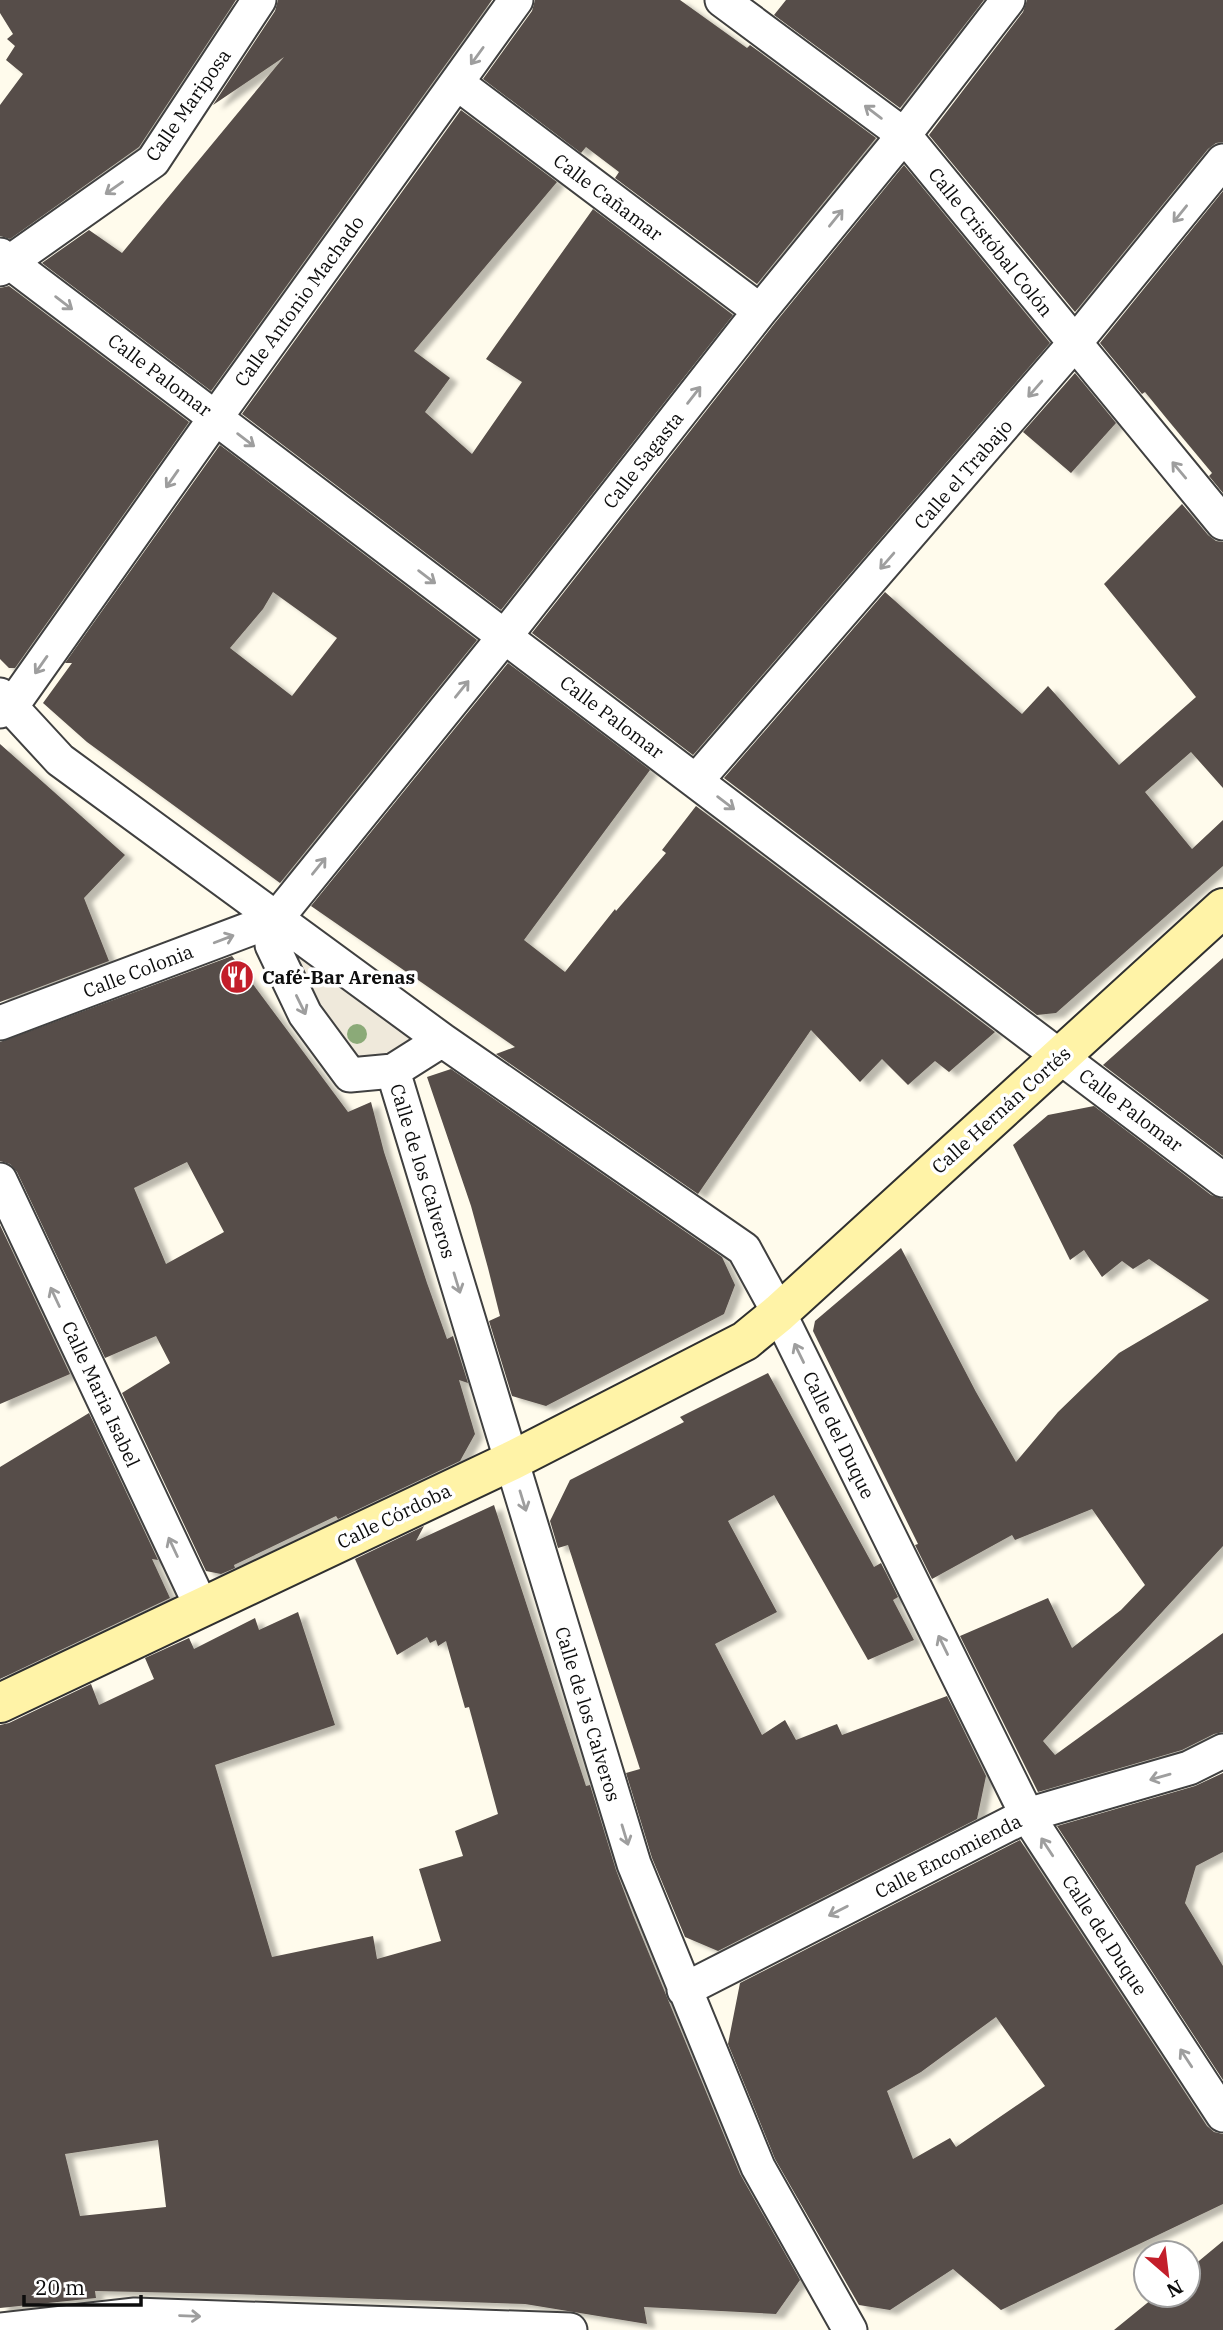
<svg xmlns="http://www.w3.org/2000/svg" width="1223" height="2330" viewBox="0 0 1223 2330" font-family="'IBM Plex Serif',serif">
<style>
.plaza{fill:#efe9db}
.building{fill:#564d48;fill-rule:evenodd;filter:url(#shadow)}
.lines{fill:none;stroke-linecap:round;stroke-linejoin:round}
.street-casing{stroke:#404040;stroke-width:37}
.secondary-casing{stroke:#2f2f2f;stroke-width:42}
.street{stroke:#fff;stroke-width:33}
.secondary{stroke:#fff3a7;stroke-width:38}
.tree{fill:#8baa78}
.oneway{stroke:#9e9e9e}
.labels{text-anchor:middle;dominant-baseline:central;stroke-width:7;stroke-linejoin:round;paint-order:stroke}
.street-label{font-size:19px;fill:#0d0d0d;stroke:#fff}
.poi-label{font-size:19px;font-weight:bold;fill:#0d0d0d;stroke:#fff;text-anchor:start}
</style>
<defs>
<filter id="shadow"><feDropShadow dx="8" dy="4.5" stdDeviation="2" flood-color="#0004"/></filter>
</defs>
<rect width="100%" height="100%" fill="#fffbec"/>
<path class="plaza" d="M276,919L442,1040L350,1075Z"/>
<path class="building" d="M0,0H236L139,147L10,239L0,236V105L23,74L6,60L15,46L7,39L13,34L0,13Z
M278,0H492L211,391L42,263L89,230L122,253L284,57L213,105L275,11Z
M535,0H680L747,48L750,45L876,138L757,284L615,178L619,172L586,147L581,153L483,79L532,11Z
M786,0H984L900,108L774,15Z
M1027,0H1223V142L1216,143L1208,149L1075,312L929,135L1023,12Z
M461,110L557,182L414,351L450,378L425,412L472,454L522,382L486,359L593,209L733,315L501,610L242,414Z
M904,165L1050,343L693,755L532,633L775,323Z
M1223,191V493L1209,476L1212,473L1167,419L1145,392L1142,394L1100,343Z
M9,286L189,422L15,668H9L0,659V288Z
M1075,373L1116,423L1071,473L1023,432Z
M220,445L477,640L280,883L87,742L43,703L72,663H65ZM273,592L337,638L292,696L230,648L263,609Z
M1182,504L1208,535L1216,541L1223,542V788L1191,752L1145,792L1192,849L1223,820V866L1056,1013L1037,1015L724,778L885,592L1022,714L1048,686L1119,765L1196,697L1104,584Z
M508,663L650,770L524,940L565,972L615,909L616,911L666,853L662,850L696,806L995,1032L949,1072L935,1061L908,1085L882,1059L860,1082L811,1030L698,1194L496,1054L515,1047L311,906Z
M0,744L125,855L84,898L109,961L0,1002Z
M232,956L348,1112L371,1102L384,1152L427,1283L447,1339L453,1336L468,1383L459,1380L475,1434L460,1461L338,1519L336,1516L234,1565L235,1568L221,1574L206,1571L122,1393L170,1363L156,1336L105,1358L17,1172L10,1164L0,1161V1042ZM187,1162L224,1232L166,1264L134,1188Z
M1223,958V1156L1103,1065Z
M451,1069L722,1257L735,1285L724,1314L546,1406L512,1396L489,1321L500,1316L488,1268L471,1206L427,1077Z
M1094,1106L1211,1195L1223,1199V1546L1043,1741L1055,1755L1223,1633V1732L1214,1734L1182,1750L1038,1792L960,1636L1048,1598L1072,1648L1121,1610L1145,1585L1092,1509L1015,1540L1012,1535L932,1579L915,1545L918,1544L813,1331L815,1321L901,1248L976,1392L1016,1462L1058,1412L1119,1353L1209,1300L1149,1259L1133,1269L1122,1261L1102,1277L1084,1250L1070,1260L1013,1145L1048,1115Z
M0,1225L70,1374L0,1404Z
M768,1373L874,1567L881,1563L898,1597L893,1600L914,1640L868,1660L774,1495L728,1521L777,1612L715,1644L762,1735L785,1720L796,1740L837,1724L842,1735L947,1696L986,1776L977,1819L718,1951L685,1937L652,1858L626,1773L640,1769L568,1545L558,1548L550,1521L570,1480L684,1422L680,1417Z
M89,1413L158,1560L152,1559L170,1598L0,1679V1467Z
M494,1505L586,1786L590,1785L616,1870L633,1915L740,2174L800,2280L776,2314L644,2307L647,2324L525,2304L233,2294L95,2291L96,2298L0,2308V1725L9,1723L91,1684L99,1705L154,1679L145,1658L189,1638L194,1649L255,1618L259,1630L298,1612L335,1725L215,1765L272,1957L373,1936L377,1959L441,1941L419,1869L463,1856L455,1831L498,1814L469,1707L465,1708L446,1641L438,1646L436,1640L430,1643L427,1637L397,1655L355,1559L424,1526L416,1541ZM158,2140L166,2207L80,2216L65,2154Z
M1223,1773V1852L1196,1866L1185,1903L1223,1966V2080L1057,1826L1195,1786Z
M1020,1840L1207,2126L1214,2132L1223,2134V2204L1001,2310L953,2269L890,2310L859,2305L775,2159L728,2044L740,1983ZM996,2017L1045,2086L956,2147L950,2138L913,2159L887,2091L921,2072Z
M1223,2241V2330H1114L1157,2295H1188V2270Z"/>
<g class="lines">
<g class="street-casing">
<path id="street" d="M722,0L904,135L1223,523
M457,83L760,311
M0,255L1223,1180
M0,269L153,161L259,0
M0,695L60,760L442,1040L744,1249L779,1313L1027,1815L1223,2115
M0,711L11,707L216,417L516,0
M696,781L1074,344L1223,161
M276,919L272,945L305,1014L350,1075L393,1071L634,1864L758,2167L850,2330
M276,919L505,636L760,311L904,135L1008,0
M0,1023L276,919
M393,1071L442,1040
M0,1180L202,1608
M684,1990L1027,1815L1189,1768L1223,1751
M0,2330L135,2315L570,2330"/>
</g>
<g class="secondary-casing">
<path id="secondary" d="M0,1703L511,1461L745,1341L779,1313L1223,908"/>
</g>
<use href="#street" class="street"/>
<use href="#secondary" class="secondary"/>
</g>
<circle class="tree" cx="357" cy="1034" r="10"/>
<defs><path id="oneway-shaft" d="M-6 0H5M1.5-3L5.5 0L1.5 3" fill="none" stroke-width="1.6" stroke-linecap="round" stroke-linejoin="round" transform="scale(1.75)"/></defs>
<g class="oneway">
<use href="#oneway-shaft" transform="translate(477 56) rotate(126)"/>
<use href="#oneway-shaft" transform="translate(873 112) rotate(-143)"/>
<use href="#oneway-shaft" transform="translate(114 188) rotate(145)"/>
<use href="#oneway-shaft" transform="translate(1180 214) rotate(129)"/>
<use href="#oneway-shaft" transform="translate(836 218) rotate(-51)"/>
<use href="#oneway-shaft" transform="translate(64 303) rotate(37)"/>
<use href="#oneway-shaft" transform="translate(1035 389) rotate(131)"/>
<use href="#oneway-shaft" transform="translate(694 395) rotate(-52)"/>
<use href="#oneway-shaft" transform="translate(246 440) rotate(37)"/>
<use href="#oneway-shaft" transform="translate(1179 470) rotate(-130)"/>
<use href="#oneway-shaft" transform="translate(172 479) rotate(125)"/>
<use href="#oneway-shaft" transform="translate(887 561) rotate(131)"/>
<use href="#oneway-shaft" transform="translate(427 577) rotate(37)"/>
<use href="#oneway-shaft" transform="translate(41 665) rotate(125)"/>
<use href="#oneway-shaft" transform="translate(462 689) rotate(-51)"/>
<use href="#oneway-shaft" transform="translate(726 803) rotate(37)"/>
<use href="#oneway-shaft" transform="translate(319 866) rotate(-51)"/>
<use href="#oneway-shaft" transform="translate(224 939) rotate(-21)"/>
<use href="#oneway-shaft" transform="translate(301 1005) rotate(64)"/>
<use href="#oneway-shaft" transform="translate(457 1283) rotate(73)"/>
<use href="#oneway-shaft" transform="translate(55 1297) rotate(-115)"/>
<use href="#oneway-shaft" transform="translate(799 1353) rotate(-116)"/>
<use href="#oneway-shaft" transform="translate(523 1501) rotate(73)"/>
<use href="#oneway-shaft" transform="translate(173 1547) rotate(-115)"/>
<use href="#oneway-shaft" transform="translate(943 1645) rotate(-116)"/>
<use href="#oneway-shaft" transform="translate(1160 1777) rotate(164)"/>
<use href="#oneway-shaft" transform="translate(625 1835) rotate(73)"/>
<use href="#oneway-shaft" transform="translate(1047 1847) rotate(-123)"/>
<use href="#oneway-shaft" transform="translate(838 1911) rotate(153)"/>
<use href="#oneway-shaft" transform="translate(1186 2058) rotate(-123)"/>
<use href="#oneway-shaft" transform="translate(190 2316) rotate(2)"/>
</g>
<defs>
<g id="restaurant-disc" transform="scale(1.75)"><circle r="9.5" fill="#c31e2a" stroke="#fff"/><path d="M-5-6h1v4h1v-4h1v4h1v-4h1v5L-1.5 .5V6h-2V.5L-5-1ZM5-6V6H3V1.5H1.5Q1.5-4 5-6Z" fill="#fff"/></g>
</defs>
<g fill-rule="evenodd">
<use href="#restaurant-disc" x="237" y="977"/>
</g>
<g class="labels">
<g class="street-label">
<text transform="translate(188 105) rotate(-55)">Calle Mariposa</text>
<text transform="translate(608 197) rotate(37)">Calle Cañamar</text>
<text transform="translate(991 242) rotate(51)">Calle Cristóbal Colón</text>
<text transform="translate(299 301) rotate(-54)">Calle Antonio Machado</text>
<text transform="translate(160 375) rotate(37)">Calle Palomar</text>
<text transform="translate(643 460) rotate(-52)">Calle Sagasta</text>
<text transform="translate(963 474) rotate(-49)">Calle el Trabajo</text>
<text transform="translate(612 717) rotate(37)">Calle Palomar</text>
<text transform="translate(138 971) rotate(-21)">Calle Colonia</text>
<text transform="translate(1001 1110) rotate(-42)">Calle Hernán Cortés</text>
<text transform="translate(1131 1110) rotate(37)">Calle Palomar</text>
<text transform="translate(423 1171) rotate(73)">Calle de los Calveros</text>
<text transform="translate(101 1394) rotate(65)">Calle Maria Isabel</text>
<text transform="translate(839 1435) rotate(64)">Calle del Duque</text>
<text transform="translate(394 1516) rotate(-26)">Calle Córdoba</text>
<text transform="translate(588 1714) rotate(73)">Calle de los Calveros</text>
<text transform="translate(948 1856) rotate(-27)">Calle Encomienda</text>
<text transform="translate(1105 1935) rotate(57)">Calle del Duque</text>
</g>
<g class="poi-label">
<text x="262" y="977">Café-Bar Arenas</text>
</g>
</g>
<g transform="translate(1167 2274) rotate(152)"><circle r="33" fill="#ffffff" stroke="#9e9e9e" stroke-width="2"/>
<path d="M0-5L12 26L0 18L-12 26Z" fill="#c31e2a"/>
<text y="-10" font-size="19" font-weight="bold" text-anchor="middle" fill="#0d0d0d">N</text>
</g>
<path d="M24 2295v10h117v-10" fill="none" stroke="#0d0d0d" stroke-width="3.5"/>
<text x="35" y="2295" font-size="21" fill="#0d0d0d" stroke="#ffffff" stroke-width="5" paint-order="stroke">20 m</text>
</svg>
